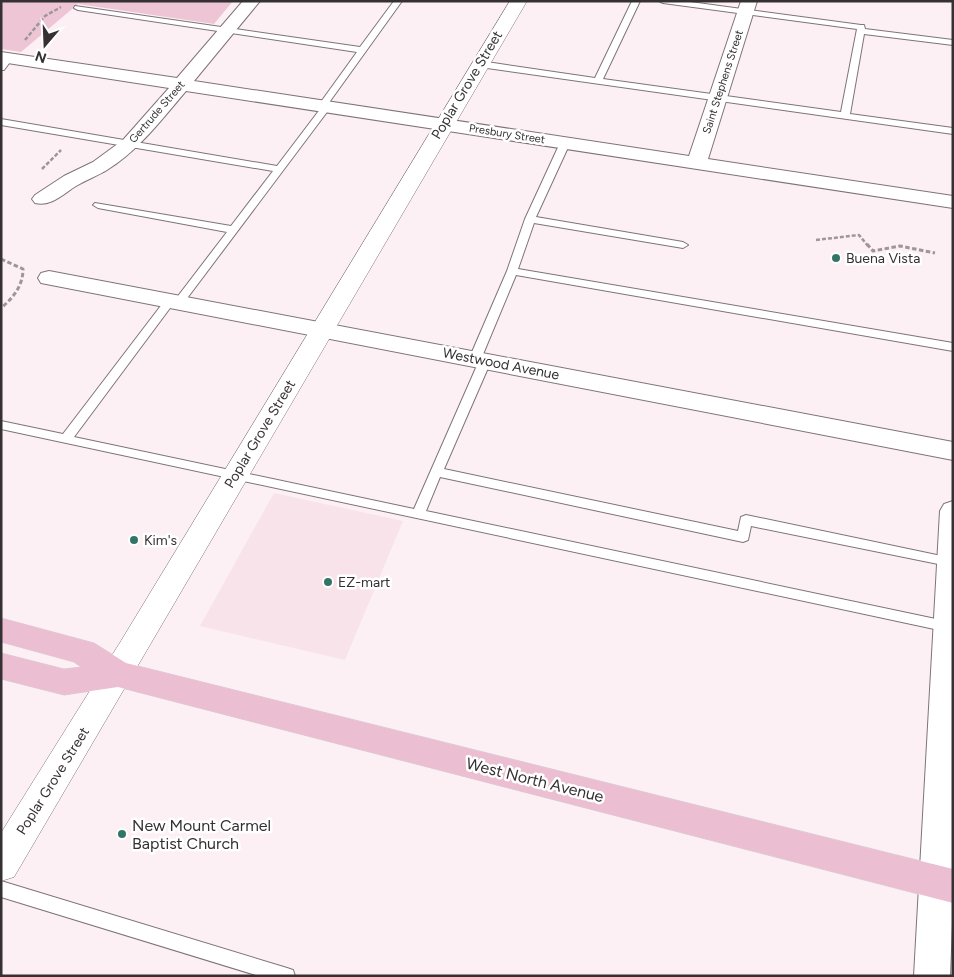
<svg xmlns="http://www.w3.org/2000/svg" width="954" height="977" viewBox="0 0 954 977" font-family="Figtree,sans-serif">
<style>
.built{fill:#f8e3ea}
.green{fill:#eec5d4}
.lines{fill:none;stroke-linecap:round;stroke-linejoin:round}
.lane-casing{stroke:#7e7477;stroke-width:2}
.street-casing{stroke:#7e7477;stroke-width:2}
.secondary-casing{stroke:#7e7477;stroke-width:1}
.primary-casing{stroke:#d3d1d2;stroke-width:1}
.path-far1{stroke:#9e9699;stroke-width:2.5;stroke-dasharray:4 2;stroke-linecap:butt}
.path{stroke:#9e9699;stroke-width:3;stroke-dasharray:4.5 2.5;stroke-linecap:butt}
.lane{fill:#fff;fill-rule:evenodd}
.street{fill:#fff;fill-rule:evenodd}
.secondary{fill:#fff;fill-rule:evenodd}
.primary{fill:#ecbed1;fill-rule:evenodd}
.poi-dot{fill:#327567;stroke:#fff;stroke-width:2}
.labels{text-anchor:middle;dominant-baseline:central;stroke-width:5;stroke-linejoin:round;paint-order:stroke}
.far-street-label{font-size:11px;fill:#353032;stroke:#fff}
.street-label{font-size:14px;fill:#353032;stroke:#fff}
.poi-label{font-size:14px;fill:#353032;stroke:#fff;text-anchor:start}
.near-street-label{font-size:16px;fill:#353032;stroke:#fff}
.near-poi-label{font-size:16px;fill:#353032;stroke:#fff;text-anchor:start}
</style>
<rect width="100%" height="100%" fill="#fcf0f4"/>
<path class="built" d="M274,493L403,521L345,660L200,626Z"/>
<path class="green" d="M1,1H233L214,24L78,4L21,52L1,49Z"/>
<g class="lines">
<g class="lane-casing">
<path id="lane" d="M394,1H402L328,104L331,106L330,108L182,305L178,306L173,304L74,437L414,509L479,361L485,357L491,361L444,469L738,531L741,517L746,515L951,558L953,559V567L751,526L748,540L743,542L440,477L426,511L950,622L953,623V633L1,429V421L63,434L166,299L170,298L175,300L227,232L98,208L93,205L95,203L231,226L273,171L1,125V119L277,166L321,108L318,106L357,52L78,10L74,8L75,6L360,47Z
M632,1H640L603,79L841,112L857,29L663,3L659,1H683L861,25H864L865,29L953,40V45L864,34L850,114L953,128V134L480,67L476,64L480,61L595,78Z
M6,56L13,58L4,70H1V62Z
M565,140L570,143L536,217L683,242L688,245L683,248L534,223L518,269L953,343V351L516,275L481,359L479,362H471L469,359L507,271L525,219L560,143Z
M1,881L287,968L293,970L295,976H259L1,897Z"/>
</g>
<g class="street-casing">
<path id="street" d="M243,1H260L194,81L689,156L741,1H757L708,159L953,196V208L186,91C162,119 139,150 107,170C97,176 86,180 76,186C63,194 51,207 35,203L32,199L35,195L64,176L93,162L123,140L169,88L1,62V52L177,78Z
M49,271L953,442V460L41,283L38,278L41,273Z
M953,501V898L950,976H914L940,511L944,504Z"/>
</g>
<g class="secondary-casing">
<path id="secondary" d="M510,1H527L14,877L1,881V833L121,641Z"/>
</g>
<g class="primary-casing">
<path id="primary" d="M1,618L94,643L126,663L953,869V903L118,687L64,695L1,679V653L64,669L81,667L74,662L1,642Z"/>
</g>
<path class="path-far1" d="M25,40L45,16L61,7
M42,169L61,150
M816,240L859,235L868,246"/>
<path class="path" d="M867,244L873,251L900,246L935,253
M1,259L23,269C23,286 13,298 1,308"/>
<use href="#lane" class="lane"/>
<use href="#street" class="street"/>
<use href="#secondary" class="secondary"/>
<use href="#primary" class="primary"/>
</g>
<g class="poi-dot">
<circle cx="836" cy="258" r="5"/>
<circle cx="134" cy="540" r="5"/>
<circle cx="328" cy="582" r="5"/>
<circle cx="122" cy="834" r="5"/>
</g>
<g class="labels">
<g class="far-street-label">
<text transform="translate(723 82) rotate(-72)">Saint Stephens Street</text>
<text transform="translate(157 112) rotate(-49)">Gertrude Street</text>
<text transform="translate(507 134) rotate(9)">Presbury Street</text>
</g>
<g class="street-label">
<text transform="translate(467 85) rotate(-59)">Poplar Grove Street</text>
<text transform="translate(501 364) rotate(11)">Westwood Avenue</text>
<text transform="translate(260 434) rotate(-59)">Poplar Grove Street</text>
<text transform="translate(53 781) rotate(-58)">Poplar Grove Street</text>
</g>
<g class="poi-label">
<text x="846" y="258">Buena Vista</text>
<text x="144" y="540">Kim's</text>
<text x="338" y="582">EZ-mart</text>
</g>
<g class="near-street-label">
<text transform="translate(535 780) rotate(14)">West North Avenue</text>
</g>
<g class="near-poi-label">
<text x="132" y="825">New Mount Carmel<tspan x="132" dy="18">Baptist Church</tspan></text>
</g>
</g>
<rect width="954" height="977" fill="none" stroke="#353032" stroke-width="5"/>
<g transform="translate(45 45) rotate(199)" stroke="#ffffff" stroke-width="4" paint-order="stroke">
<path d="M0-4L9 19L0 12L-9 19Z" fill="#353032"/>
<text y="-8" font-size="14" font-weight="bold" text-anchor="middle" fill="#353032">N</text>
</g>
</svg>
